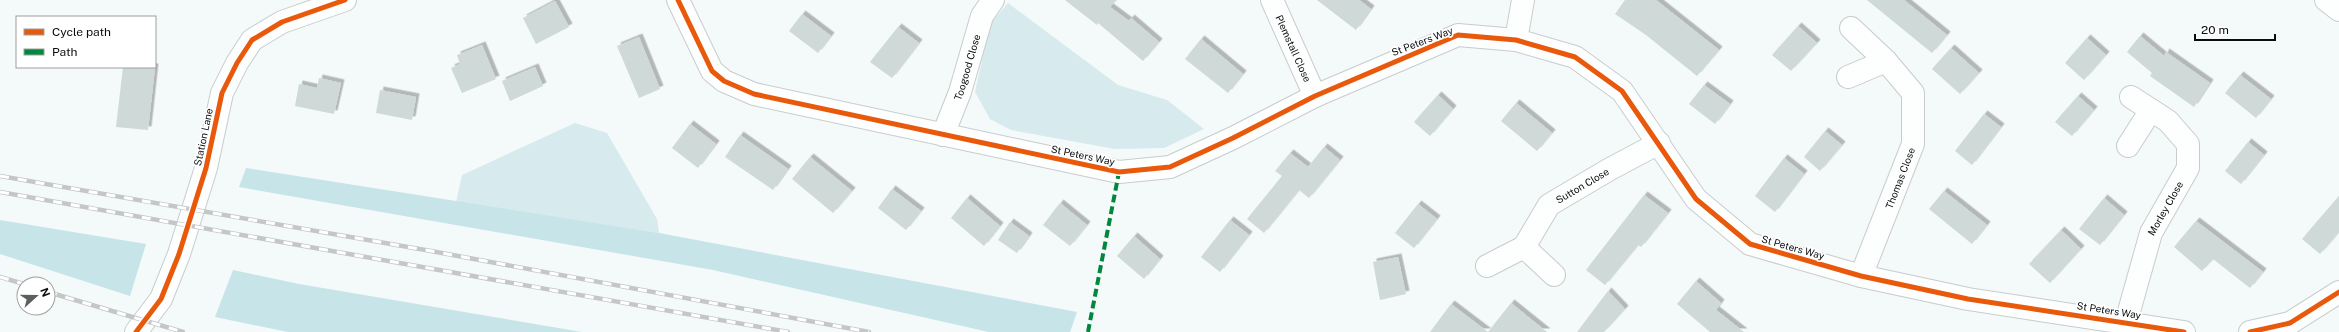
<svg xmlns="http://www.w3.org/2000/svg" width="2339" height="332" viewBox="0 0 2339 332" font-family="'Public Sans',sans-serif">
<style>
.green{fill:#d7eaed}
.forest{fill:#c7e4e8}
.building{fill:#ced9d8;filter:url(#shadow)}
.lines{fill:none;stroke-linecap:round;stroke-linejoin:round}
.minor-casing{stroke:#c8cccc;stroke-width:24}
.tertiary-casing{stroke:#c8cccc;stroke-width:24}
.minor{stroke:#fdfefe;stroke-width:22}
.tertiary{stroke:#fdfefe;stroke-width:22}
.rail-casing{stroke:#c5c6c6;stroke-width:4.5}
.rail{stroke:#fff;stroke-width:3;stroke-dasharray:9;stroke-linecap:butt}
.quiet{stroke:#00873e;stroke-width:4;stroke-dasharray:8 4;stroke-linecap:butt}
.cycleway-casing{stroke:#fff;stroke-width:8}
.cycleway{stroke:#e8590c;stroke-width:5}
.labels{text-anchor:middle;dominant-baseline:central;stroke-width:3.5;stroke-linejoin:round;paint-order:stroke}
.street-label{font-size:10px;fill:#0a0c0d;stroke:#fff}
</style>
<defs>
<filter id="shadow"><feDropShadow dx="3.5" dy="-3.5" stdDeviation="0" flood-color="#0004"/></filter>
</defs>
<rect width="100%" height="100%" fill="#f4f9fa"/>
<path class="green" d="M1008,3L1118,85L1167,100L1204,129L1164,148L1115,149L1011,130L990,119L975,92L990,24Z
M575,123L607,133L657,219L659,233L456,202L462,175Z"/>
<path class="forest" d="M246,168L659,233L1077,312L1070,332H989L713,270L239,187Z
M0,220L146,244L130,296L0,254Z
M233,270L299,284L582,332H288L215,317Z"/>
<path class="building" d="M1065,0H1116L1110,7L1129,21L1131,18L1159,42L1143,61L1098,23L1097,25Z
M1317,0H1359L1371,9L1356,30Z
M1625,0H1656L1719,50L1697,76L1646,35L1615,14Z
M1867,0H1904L1947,35L1932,53Z
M555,1L569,27L536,44L523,18Z
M802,14L831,36L818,53L789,31Z
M1798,26L1817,43L1791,71L1772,55Z
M898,27L919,43L892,78L870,62Z
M2140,36L2164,56L2166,52L2210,83L2194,107L2150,76L2152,73L2127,52Z
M639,37L660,89L639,98L617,46Z
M2087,38L2106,55L2084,80L2065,63Z
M1201,39L1243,74L1228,93L1185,59Z
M482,45L496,79L462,93L451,68L460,64L457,55Z
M1951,48L1979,73L1960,94L1932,69Z
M123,67H155L148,130L116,127Z
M535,67L543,86L510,101L502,81Z
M2240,75L2271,99L2256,118L2225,93Z
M319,78L341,83L334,114L295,106L299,84L317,88Z
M1704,85L1730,104L1715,124L1689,104Z
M380,90L416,97L412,120L376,113Z
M1438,95L1453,109L1430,136L1414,122Z
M2078,96L2094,110L2072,136L2055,122Z
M1516,103L1552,133L1537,151L1501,121Z
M1984,114L2001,127L1972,165L1955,151Z
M690,124L716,144L698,168L672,148Z
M1825,131L1842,145L1820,171L1804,157Z
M740,135L788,169L773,190L725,157Z
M2248,142L2264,155L2241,184L2225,171Z
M1324,147L1340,160L1309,198L1299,190L1264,233L1247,219L1282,176L1275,171L1290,153L1308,167Z
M810,157L852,191L833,213L792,179Z
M1784,158L1804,174L1775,212L1755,196Z
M892,189L921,211L906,230L878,208Z
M1944,191L1987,225L1972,244L1929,209Z
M1644,195L1668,213L1641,247L1638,245L1605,285L1586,270Z
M2339,196V232L2320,254L2302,239Z
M967,198L1000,226L984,246L951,218Z
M2104,198L2124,215L2100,245L2079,229Z
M1060,203L1087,225L1070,246L1043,225Z
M1418,204L1437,219L1414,248L1395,233Z
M1230,220L1249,235L1220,272L1201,257Z
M2196,221L2263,272L2250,288L2213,259L2202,271L2174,247Z
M1010,222L1029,236L1017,253L998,240Z
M2061,230L2081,249L2050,283L2029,264Z
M1134,236L1160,259L1144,279L1117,256Z
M1398,257L1406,294L1380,300L1373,262Z
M1696,281L1721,303L1716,310L1744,332H1710L1677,304Z
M1608,291L1625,309L1604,332H1577Z
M1511,303L1547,332H1488Z
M1451,304L1488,332H1430Z"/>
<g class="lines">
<g class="minor-casing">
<g id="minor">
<path d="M678,0L712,71L724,81L754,94L1119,172L1170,167L1233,138L1315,96L1458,35L1516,40L1575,57L1622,91L1696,199L1750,244L1861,276L1968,299L2184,332"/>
<path id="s1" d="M1272,0L1315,96"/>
<path d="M2326,0L2339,10"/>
<path d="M1851,28L1886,61L1913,93V144L1861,276"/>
<path d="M1516,40L1523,0"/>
<path d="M1848,77L1886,61"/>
<path id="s2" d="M943,135L960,92L982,16L993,0"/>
<path d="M2128,146L2151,110"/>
<path d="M1524,247L1554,275"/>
<path id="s3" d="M1487,266L1524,247L1549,205L1610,169L1659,143"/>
<path id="s4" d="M2126,322L2151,233L2188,168V144L2168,121L2131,97"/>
<path d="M2250,332L2290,323L2339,292"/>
</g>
</g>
<g class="tertiary-casing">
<path id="tertiary" d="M136,332L161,299L179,254L206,168L222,93L237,63L252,40L282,22L345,0"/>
</g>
<use href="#minor" class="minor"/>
<use href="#tertiary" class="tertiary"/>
<g class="rail-casing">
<path id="rail" d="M0,176L431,251L869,332
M0,192L788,332
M0,277L24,284
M48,292L183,332"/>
</g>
<use href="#rail" class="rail"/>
<path class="quiet" d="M1088,332L1119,172"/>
<g class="cycleway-casing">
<path id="cycleway" d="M678,0L712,71L724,81L754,94L1119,172L1170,167L1233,138L1315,96L1458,35L1516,40L1575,57L1622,91L1696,199L1750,244L1861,276L1968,299L2184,332
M136,332L161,299L179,254L206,168L222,93L237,63L252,40L282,22L345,0
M2250,332L2290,323L2339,292"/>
</g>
<use href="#cycleway" class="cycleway"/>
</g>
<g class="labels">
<g class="street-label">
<text transform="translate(1422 41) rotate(-21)">St Peters Way</text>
<text stroke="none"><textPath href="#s1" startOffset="53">Plemstall Close</textPath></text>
<text stroke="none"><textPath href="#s2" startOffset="72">Toogood Close</textPath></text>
<text transform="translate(203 137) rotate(-78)">Station Lane</text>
<text transform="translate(1083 155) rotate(12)">St Peters Way</text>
<text transform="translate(1900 178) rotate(-69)">Thomas Close</text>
<text stroke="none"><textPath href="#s3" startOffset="129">Sutton Close</textPath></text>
<text stroke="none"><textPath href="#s4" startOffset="121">Morley Close</textPath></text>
<text transform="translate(1793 247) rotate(16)">St Peters Way</text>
<text transform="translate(2109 310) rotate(9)">St Peters Way</text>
</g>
</g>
<rect x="16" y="16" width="140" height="52" fill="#ffffff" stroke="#9d9e9e"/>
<rect x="24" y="29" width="20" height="6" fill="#e8590c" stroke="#9d9e9e"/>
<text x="52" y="36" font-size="12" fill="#0a0c0d">Cycle path</text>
<rect x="24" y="49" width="20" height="6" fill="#00873e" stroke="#9d9e9e"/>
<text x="52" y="56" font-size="12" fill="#0a0c0d">Path</text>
<g transform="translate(36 296) rotate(69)"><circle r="19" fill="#ffffff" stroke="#9d9e9e"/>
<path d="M0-3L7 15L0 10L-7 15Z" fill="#5c5f60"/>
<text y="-6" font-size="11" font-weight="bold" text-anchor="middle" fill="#0a0c0d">N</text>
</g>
<path d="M2195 34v6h80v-6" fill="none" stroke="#0a0c0d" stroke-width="2"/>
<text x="2201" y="34" font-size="12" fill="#0a0c0d" stroke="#ffffff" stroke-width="3" paint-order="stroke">20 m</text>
</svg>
